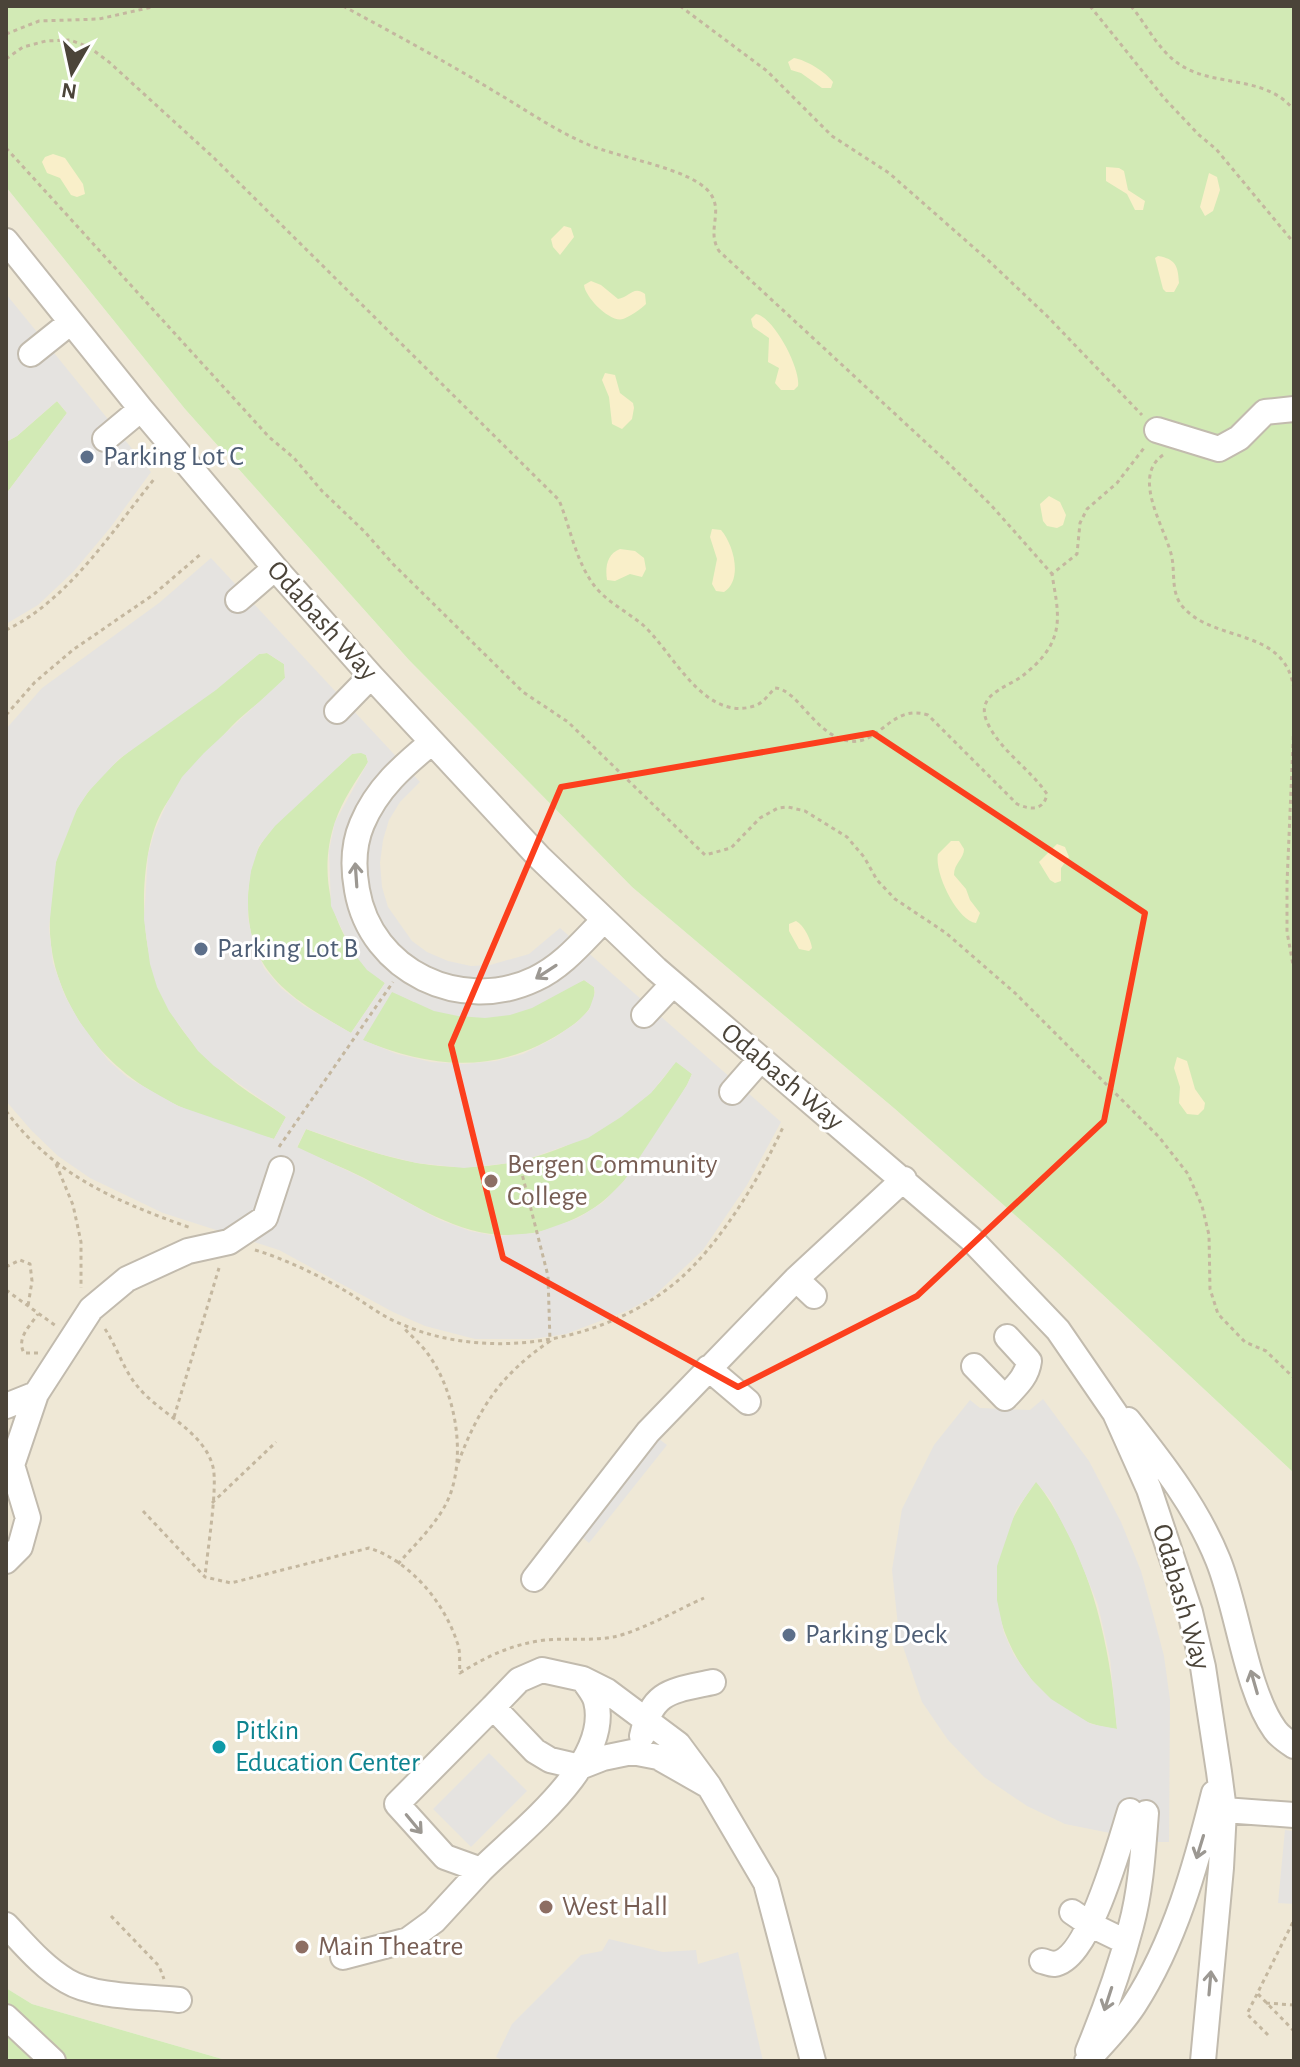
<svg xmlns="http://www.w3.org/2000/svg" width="1300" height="2067" viewBox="0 0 1300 2067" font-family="'Alegreya Sans',sans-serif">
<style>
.education{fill:#efe8d6}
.green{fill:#d2eab5}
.sand{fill:#f9efc9}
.parking{fill:#e5e3e0;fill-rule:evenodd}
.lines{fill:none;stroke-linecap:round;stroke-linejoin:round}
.minor-casing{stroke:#c2bbae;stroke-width:28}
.path{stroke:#c4b79f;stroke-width:3;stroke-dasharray:4 4;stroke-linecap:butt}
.minor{stroke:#fff;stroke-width:24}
.oneway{stroke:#9c9892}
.marked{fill:none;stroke:#fc3f1d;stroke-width:6;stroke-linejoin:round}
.service-dot{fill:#5c6f8a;stroke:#fff;stroke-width:3}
.education-dot{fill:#8d6e63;stroke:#fff;stroke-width:3}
.culture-dot{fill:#0f9aa8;stroke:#fff;stroke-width:3}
.labels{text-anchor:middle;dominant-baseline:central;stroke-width:6;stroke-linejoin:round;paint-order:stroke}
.service-label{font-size:28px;fill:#4e5e75;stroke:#fff;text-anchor:start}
.street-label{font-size:28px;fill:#4b4439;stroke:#fff}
.education-label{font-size:28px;fill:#785e54;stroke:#fff;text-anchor:start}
.culture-label{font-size:28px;fill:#0d838f;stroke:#fff;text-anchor:start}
</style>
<rect width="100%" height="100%" fill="#f6f3ec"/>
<path class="education" d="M6,187L185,409L409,660L632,887L895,1109L1058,1253L1294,1473V2061H229L32,2004L6,1988Z"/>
<path class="green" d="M6,6H1294V1473L1058,1253L895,1109L632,887L409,660L185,409L6,187Z
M57,401L67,413L6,494V442L17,436Z
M267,653L284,664L285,678C270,696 248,709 231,727C209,750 186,776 168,801C150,827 145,864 144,895C143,973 168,1030 231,1079C248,1093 268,1104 286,1117L274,1139C191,1116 116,1089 72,1009C55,977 48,947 50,910C51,868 63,824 89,791C116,756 156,732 192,706C215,690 237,672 259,654Z
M361,752L366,755L368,762C356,781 342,801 335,822C315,880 336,947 385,983L351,1033C295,1000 248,976 248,903C248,884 250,861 261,844C282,811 323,781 352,754Z
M584,980L594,987C597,1005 584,1017 570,1027C501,1075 436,1070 362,1040L392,991L414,1002L567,988Z
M676,1061L692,1074L687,1085C667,1117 648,1153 623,1182C605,1203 584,1216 558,1226C482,1254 428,1212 364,1178C342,1167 319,1158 297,1148L306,1129C342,1142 379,1156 417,1163C504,1178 582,1150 649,1094C659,1085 668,1072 676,1061Z
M1036,1481C1090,1554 1110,1641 1117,1729C1110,1728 1101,1727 1093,1724C1032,1705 986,1626 997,1563C1003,1532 1018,1507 1036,1481Z
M6,1988L32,2004L229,2061H6Z"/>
<path class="sand" d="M794,58C806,60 826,72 833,82L831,88H822L801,73L791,70L788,62Z
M53,154L65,158L83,184L85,194L77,197L71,195L60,178L47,173L42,162L45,157Z
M1106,167L1119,168L1124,171L1128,190L1145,201L1143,210H1135L1127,194L1106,181Z
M1209,173L1217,177L1220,190L1213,211L1205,216L1200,207Z
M564,226L571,228L574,237L560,255L553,247L551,239Z
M1158,256C1176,259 1178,266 1179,283L1174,292H1166L1163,289L1155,258Z
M591,281L601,285L618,299C629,298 633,285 645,294L646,304C641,309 629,317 623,319C610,323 585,297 584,285Z
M756,314C774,317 801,369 798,386L794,390H781L775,383L779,368L768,362L769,338L753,327L751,319Z
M605,373L615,375L620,393L633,403L634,408L632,419L622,429L612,424L609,397L602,380Z
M1049,496L1060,502L1066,515L1063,525L1057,528L1047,526L1043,521L1040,504Z
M712,529L721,530C734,545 743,580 724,592L716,591L712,584L717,559L710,537Z
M620,549L635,551L644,558L646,569L642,577L630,574L615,581L607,580C605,567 607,554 620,549Z
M951,841H959L964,849C964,859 954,863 954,875L966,889L970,900L980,913L976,923C957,920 934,873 938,854Z
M1057,844L1065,847L1069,857L1061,868V881L1055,883L1050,880L1039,862Z
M796,921C804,925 811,940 812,948L809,951L799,949L789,931V924Z
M1177,1057L1187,1061L1195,1089L1205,1103L1204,1109L1198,1115L1187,1114L1179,1103L1180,1087L1174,1068Z"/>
<path class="parking" d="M6,294L151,472L110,528L74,571L38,605L6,624V494L67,413L57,401L17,436L6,442Z
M211,558L420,782L400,802L389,820L383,840L380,863L382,887L388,907L412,941L427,952L448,961L471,966L490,965L529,954L560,928L781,1122L747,1185L703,1250L654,1296L629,1310L566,1334L532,1339H475L425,1326L393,1312L279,1250L163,1213L90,1178L58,1156L31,1130L6,1101V729L42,688L159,603ZM267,653L284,664L285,678L204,753L182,777L167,803L155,830L148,855L144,919L150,964L157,987L169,1011L198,1051L214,1066L286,1117L274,1139L178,1106L127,1077L108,1060L79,1021L65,996L53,963L49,928L56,862L77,809L88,792L119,759L216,690L259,654ZM361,753L366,755L368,762L335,822L329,851L331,906L352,951L367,970L385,983L351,1033L304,1006L281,988L264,968L253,942L248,918V893L251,871L259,846L275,826L352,754ZM584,980L594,987L595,993L589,1010L576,1023L554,1038L523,1054L496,1061L464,1064L431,1062L397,1054L363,1040L392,992L434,1011L458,1016L485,1018L510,1015L532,1008ZM676,1062L692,1074L687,1085L624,1181L602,1203L578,1218L536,1233L496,1236L470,1231L440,1220L361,1177L297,1147L306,1129L380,1154L417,1163L464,1168L519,1162L588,1138L621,1117L651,1093Z
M1043,1399L1089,1461L1121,1522L1141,1571L1153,1614L1164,1656L1170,1700L1169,1842H1155L1065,1824L1027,1806L984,1777L948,1740L922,1702L899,1635L892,1570L902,1509L934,1445L970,1400L980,1408L1030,1410ZM1036,1482L1050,1499L1074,1546L1098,1605L1110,1659L1117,1729L1091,1724L1051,1699L1032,1680L1014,1655L1004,1633L997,1600V1566L1016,1510Z
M655,1436L667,1445L589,1543L577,1533Z
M489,1753L527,1791L471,1847L433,1809Z
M1285,1830L1294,1831V1904L1278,1903Z
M609,1939L663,1952L696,1950L698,1964L738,1952L763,2061H503L496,2057L512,2024L581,1955L602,1951Z"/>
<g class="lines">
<g class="minor-casing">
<path id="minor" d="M6,241L141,409L275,568L371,676L539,857L656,969L971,1239L1058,1330L1115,1413L1149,1489L1190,1612L1203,1667L1219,1772L1224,1810L1221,1868L1203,2061
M31,354L71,322
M1157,430L1219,449L1239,438L1265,412L1294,409
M105,439L141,409
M238,600L275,568
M337,711L371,676
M432,742C403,766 377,788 362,824C353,845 353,868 357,890C371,972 462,1014 535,979C563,966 583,941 604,920
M644,1015L673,984
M732,1092L760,1060
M796,1279L814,1296
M974,1366L1005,1398C1016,1386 1027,1377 1029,1361L1007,1337
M708,1368L748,1402
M6,1406L36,1394L91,1309L127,1279L188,1251L229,1242L265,1218L281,1169
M1128,1420C1163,1464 1197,1508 1218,1560C1238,1609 1246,1690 1275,1730C1280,1737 1288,1742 1294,1746
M6,1561L20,1547L28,1518L12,1465L36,1394
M534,1579L648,1432L796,1279L904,1179
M542,1670L583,1679L607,1691L678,1744L709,1786L658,1757L632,1752L603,1758L580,1767L550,1760L535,1751L493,1707L519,1680Z
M493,1707L397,1804L445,1857L481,1870C520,1831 612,1763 596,1701C594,1693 587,1686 583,1679
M642,1736C652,1690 672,1691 713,1682
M709,1786L766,1883L813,2061
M1224,1810L1294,1815
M1072,1912L1091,1925L1126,1942
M6,1925C25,1945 43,1967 67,1981C95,1998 147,1996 179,2000
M343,1957L408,1940L434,1921L481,1870
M1042,1961C1046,1962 1050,1964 1054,1964C1089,1960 1120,1842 1130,1811
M6,2017L53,2061
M1088,2051C1105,2010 1120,1968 1131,1926C1141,1889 1143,1851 1146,1813
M1087,2061C1103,2043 1121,2025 1134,2005C1175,1942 1196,1865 1214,1793"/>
</g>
<path class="path" d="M343,6C393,33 443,60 492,90C523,108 554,130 587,144C618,158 691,168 710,193C724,212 706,230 719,251L947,462L991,505L1052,574
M680,6L767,71L832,136L889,173L989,261L1048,317L1142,415
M1090,6L1164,98L1199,135L1216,149L1294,243
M1131,6C1146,24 1159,51 1179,64C1214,88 1265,74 1294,110
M6,34L39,21L99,19L157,6
M6,59L23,47L46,41L70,40L89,47L109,62L214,158L559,500C570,527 575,557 591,581C604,601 625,610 643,625C673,652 705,725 757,705C765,701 769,694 775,688C798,689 815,736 849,741C880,746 891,703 928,715L1017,804C1030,810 1044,811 1047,794C1030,769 1001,751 988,724C974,696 1003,689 1021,677C1033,668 1047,655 1053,640C1062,619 1055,595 1052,574L1077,554L1080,523L1087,509L1117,483L1144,448
M6,148L269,437L294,458L322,491L365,532L393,564L523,692L568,722L705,855L731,848L760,818L778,808L788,807L805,811L847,837L864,857L877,880L895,899L946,933L1015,993L1159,1137L1188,1174L1202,1206L1209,1235L1210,1289L1218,1314L1245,1342L1266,1351L1294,1378
M1163,455C1130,478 1167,530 1172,558C1175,574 1171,592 1182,606C1214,644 1286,626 1294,690
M6,630C69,600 112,531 155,478
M6,715L35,682L74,649L153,595L202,553
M1294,720L1287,883V932L1294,970
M6,1111C54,1176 118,1202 191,1228
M279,1147L393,982
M56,1164L73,1205L81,1242V1288
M255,1250C288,1260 320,1276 349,1293C365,1303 383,1317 401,1324C488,1362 602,1343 675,1283C719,1247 761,1176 784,1125
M6,1267L20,1260L30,1264L32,1281L28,1306
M6,1290L56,1326
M105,1329C117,1347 124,1371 138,1387C160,1414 204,1431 213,1467C218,1487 207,1553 205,1577
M38,1353H24C16,1338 30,1326 38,1314
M174,1417L219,1268
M458,1463C479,1408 500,1375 550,1341L548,1276L519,1162
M212,1503L276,1442
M143,1511L205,1577L231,1583L369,1548C410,1561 444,1602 457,1642C461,1651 459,1663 460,1673C487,1656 513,1644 545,1640C568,1638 590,1641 613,1637C639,1632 679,1609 704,1598
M398,1564C416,1543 440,1521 450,1495C466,1452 455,1391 428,1354C421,1344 411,1336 403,1327
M111,1916L159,1966L164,1979
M1258,1994L1294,2031
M1266,2003L1294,2005
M1268,2035L1247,2014L1294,1920"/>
<use href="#minor" class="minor"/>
</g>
<defs><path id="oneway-shaft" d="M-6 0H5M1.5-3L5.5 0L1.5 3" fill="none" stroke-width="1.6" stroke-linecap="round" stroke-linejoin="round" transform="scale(2)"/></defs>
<g class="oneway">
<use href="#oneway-shaft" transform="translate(356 875) rotate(-94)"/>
<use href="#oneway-shaft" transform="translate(546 972) rotate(147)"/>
<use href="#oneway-shaft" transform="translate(1254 1682) rotate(-106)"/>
<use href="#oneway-shaft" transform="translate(414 1824) rotate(50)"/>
<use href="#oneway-shaft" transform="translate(1200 1847) rotate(107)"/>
<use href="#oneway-shaft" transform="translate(1210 1983) rotate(-85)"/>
<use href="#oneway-shaft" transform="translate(1108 1999) rotate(108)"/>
</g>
<path class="marked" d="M873,733L1145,913L1104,1121L917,1296L738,1387L503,1258L451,1045L561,787Z"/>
<g class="service-dot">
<circle cx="87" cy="457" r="8"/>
<circle cx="201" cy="949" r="8"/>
<circle cx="789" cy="1635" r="8"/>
</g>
<g class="education-dot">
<circle cx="491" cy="1181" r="8"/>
<circle cx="546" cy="1907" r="8"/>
<circle cx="302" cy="1947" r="8"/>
</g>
<circle class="culture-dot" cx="219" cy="1747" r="8"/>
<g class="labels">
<g class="service-label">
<text x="103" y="457">Parking Lot C</text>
<text x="217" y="949">Parking Lot B</text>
<text x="805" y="1635">Parking Deck</text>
</g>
<g class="street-label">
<text transform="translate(322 621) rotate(48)">Odabash Way</text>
<text transform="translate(782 1077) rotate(40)">Odabash Way</text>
<text transform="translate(1181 1597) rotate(74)">Odabash Way</text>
</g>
<g class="education-label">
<text x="507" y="1165">Bergen Community<tspan x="507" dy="32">College</tspan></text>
<text x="562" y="1907">West Hall</text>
<text x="318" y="1947">Main Theatre</text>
</g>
<g class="culture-label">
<text x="235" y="1731">Pitkin<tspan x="235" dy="32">Education Center</tspan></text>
</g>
</g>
<rect width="1300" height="2067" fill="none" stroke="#4b4439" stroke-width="16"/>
<g transform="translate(72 72) rotate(189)" stroke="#ffffff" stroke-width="6" paint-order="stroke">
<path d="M0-6L14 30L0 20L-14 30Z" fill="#4b4439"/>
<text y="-12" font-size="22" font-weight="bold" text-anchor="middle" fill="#4b4439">N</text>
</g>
</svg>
